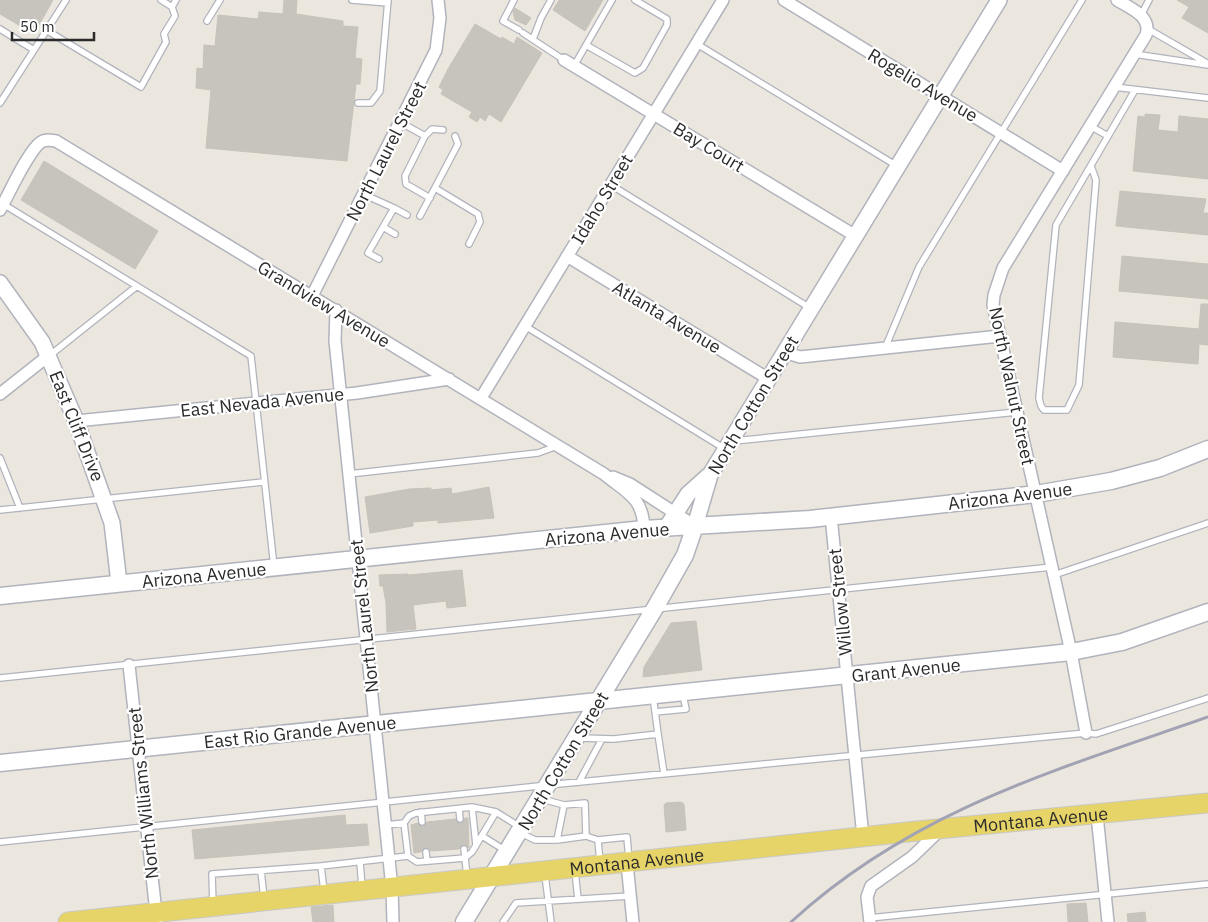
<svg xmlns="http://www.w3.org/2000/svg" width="1208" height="922" viewBox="0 0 1208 922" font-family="'IBM Plex Sans',sans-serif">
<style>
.building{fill:#c7c4bd;stroke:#c7c3b8}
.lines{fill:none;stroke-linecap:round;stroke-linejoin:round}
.service-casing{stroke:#b1b3bd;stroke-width:8}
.minor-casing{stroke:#b1b3bd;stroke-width:14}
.tertiary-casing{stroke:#b1b3bd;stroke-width:18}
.secondary-casing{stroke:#b1b3bd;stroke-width:19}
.primary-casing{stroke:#c8c8c8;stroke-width:21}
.service{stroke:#fff;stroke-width:5.5}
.minor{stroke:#fff;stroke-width:11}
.tertiary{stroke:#fff;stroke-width:15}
.secondary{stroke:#fff;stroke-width:16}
.primary{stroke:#e6d468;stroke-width:19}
.rail{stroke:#a1a2b4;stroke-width:3}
.labels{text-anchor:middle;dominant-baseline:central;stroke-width:4.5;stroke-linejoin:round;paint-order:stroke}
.street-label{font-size:18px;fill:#2b2b2b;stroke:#fff}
</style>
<rect width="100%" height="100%" fill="#ece7de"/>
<path class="building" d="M0,0H53L34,34L0,14Z
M284,0H297L296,14L343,21V26L358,27L355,58L362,59L360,84H356L347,161L206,148L211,90L196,88L197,68L203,69L204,45L215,46L218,15L258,19L259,12L283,14Z
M559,0H603L585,31L553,10Z
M1177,0H1208V33L1182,18L1189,7Z
M515,8L531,18L526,25L515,20L513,12Z
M475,24L501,39L502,37L514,44L517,37L542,53L501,122L489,114L485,121L480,117L477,122L469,117L472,112L441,94L443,90L439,87L448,69Z
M1145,114L1160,115L1158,130L1178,132L1179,116L1208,119V179L1133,171L1138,116L1145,117Z
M44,161L158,231L135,269L21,200Z
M1120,191L1206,199L1203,213H1208V235L1116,226Z
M1122,256L1208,264V299L1119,291Z
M1201,304H1208V345L1199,344L1198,364L1113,357L1115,322L1199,329Z
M489,487L494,518L438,523V520L413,522V526L370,533L365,497L409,489L431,488V490L451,488L452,494Z
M462,570L466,606L447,608L446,601L413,605L416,629L387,632L386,603L383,586H380L379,575L408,574L409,575Z
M696,621L702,670L643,677L644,667L671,623Z
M681,802L684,804L686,830L666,832L664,805L666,803Z
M345,815L346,825L367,824L369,845L195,859L192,830Z
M465,818H468L469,848L464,844L459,849L431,851L426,847L421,852L414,853L411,825L418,823L423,827L427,822L455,819L461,824Z
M1086,903L1088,922H1068L1067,904Z
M333,905L334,922H313L311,907Z
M1145,912L1146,922H1128L1127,914Z"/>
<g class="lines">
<g class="service-casing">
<path id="service" d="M352,0L388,3
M514,0L503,21L519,30
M172,7L176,0
M1141,15L1149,0
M207,21L220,0
M0,29L34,50
M1148,29L1207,63
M46,30L141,87L166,42L164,34L175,16L172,7L161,0
M523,33L564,60
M533,39L541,18L551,0
M697,44L897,166
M586,45L635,73L643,68L667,25V19L635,0
M1134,54L1208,65
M574,66L612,0
M1114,87L1208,98
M0,103L66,0
M358,103H371L380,91L388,0
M400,122L425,136L432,129L443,130
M1090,126L1108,136
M425,136L405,176L406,184L430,198
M1091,166L1096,180L1079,385L1067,410H1044L1041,406L1039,398L1056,225L1135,90
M611,185L810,308
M435,188L478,214L480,222L469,244
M363,194L394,208L368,253L379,259
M3,204L251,356L274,567
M394,208L407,215
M420,216L458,144L455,136
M383,227L395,234
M525,326L725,449
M885,348L919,267L1082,0
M49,356L137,286
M734,441L1017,412
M0,458L20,508
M349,474L538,453L557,446
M0,510L263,482
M1054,575L1208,523
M0,678L1052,567
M655,712L686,709L683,695
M658,734L664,774
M579,738L614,739L658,734L653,696
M579,782L602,739
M542,799L564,805L585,803L586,836L557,840L564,805
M472,807L496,812
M459,809L460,819
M421,812L422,822
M404,823L409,816L416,813L472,807L476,845
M521,833L535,840H557
M482,836L506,851
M586,836L598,840L627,837L629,860
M598,840L600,863
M0,842L548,785L1086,733L1096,734L1208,698
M464,849L467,876
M426,852L427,861
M408,856L417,862L465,858L472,852L496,812L520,827
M360,862L362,887
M321,866L324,891
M261,871L264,898
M575,871L578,899
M545,875L551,922
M213,905L212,874L321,866L408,856L404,823L386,825
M869,918L1208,884
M503,922L516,903L630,896"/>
</g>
<g class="minor-casing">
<path id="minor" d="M784,0L1063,171
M564,60L854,235
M0,210C9,194 28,151 41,142C46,139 50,140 56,141L604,474C627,493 643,497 644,529
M567,256L767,378
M312,296L436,50L440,18L438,0
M336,310L335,341L392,888L393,922
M784,352L800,357L1000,336
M0,394L48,356
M481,398L723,0
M76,421L357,393L449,379
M613,477L630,484L695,526
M831,516L863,837
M129,665L157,922
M1086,733L1071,652L993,305L994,295L1003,268L1146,35C1152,16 1130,8 1117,0
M1097,815L1108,922
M627,864L633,922
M870,922L867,897L871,886L912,857L941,829"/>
</g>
<g class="tertiary-casing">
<path id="tertiary" d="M0,283L42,342L76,421L112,523L119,583
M695,526L710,475L999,0
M666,528L688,494L708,476"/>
</g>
<g class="secondary-casing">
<path id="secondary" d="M0,596L644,529L810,519L1036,494L1111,481L1160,468L1208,449
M0,763L1071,652L1122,642L1208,612
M464,922L655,608L685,555L695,526"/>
</g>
<g class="primary-casing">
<g id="primary">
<path id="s1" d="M68,922L917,831L1208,803"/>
</g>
</g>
<use href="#service" class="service"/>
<use href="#minor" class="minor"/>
<use href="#tertiary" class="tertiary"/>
<use href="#secondary" class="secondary"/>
<use href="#primary" class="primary"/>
<path class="rail" d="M791,922C913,810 1056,770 1208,717"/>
</g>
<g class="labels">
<g class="street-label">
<text transform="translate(923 85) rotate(31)">Rogelio Avenue</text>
<text transform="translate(709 147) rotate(31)">Bay Court</text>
<text transform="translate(386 151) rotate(-63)">North Laurel Street</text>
<text transform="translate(602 199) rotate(-59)">Idaho Street</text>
<text transform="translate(324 304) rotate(31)">Grandview Avenue</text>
<text transform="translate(667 317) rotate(31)">Atlanta Avenue</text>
<text transform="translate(1012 386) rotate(78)">North Walnut Street</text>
<text transform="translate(262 402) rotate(-6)">East Nevada Avenue</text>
<text transform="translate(753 405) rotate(-59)">North Cotton Street</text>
<text transform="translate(77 426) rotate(68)">East Cliff Drive</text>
<text transform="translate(1010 496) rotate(-7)">Arizona Avenue</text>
<text transform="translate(607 534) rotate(-5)">Arizona Avenue</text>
<text transform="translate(204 575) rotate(-6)">Arizona Avenue</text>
<text transform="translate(840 602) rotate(-96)">Willow Street</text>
<text transform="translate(364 616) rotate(-96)">North Laurel Street</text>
<text transform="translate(906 670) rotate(-6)">Grant Avenue</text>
<text transform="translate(300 732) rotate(-6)">East Rio Grande Avenue</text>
<text transform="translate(563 761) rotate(-59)">North Cotton Street</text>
<text transform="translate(143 793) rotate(-96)">North Williams Street</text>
<text stroke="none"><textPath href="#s1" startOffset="978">Montana Avenue</textPath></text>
<text stroke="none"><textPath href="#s1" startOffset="572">Montana Avenue</textPath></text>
</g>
</g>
<path d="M12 32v8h82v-8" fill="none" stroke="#2b2b2b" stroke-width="2.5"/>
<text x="20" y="32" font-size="15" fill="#2b2b2b" stroke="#ffffff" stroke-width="4" paint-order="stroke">50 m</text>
</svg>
